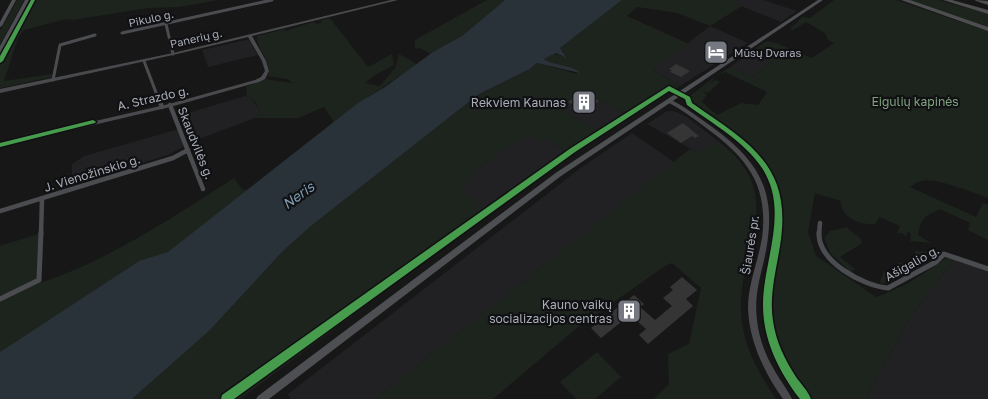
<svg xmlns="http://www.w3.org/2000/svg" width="988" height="399" viewBox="0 0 988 399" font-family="'Golos Text',sans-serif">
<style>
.built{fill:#212123}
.green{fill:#1d241e;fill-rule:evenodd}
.water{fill:#2a3239}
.building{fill:#353536}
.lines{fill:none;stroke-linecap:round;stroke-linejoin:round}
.street-far2{stroke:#4b4c50;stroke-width:3}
.street-far1{stroke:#4b4c50;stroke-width:4.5}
.street{stroke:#4b4c50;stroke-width:5}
.secondary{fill:#4a4a4e;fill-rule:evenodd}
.primary{fill:#4d4f52;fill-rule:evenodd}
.highway{fill:#4e4e51;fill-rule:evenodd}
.cycleway-casing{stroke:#111113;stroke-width:3}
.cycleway{fill:#469c4c;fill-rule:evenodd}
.labels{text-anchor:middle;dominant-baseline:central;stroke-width:4.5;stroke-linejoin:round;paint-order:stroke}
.far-street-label{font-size:11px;fill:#a8adb8;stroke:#111113}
.far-poi-label{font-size:11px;fill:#a8adb8;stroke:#111113;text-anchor:start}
.street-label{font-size:12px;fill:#a8adb8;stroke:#111113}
.park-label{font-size:12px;fill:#7fa381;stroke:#111113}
.poi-label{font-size:12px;fill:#a8adb8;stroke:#111113;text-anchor:end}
.water-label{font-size:14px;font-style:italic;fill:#7f9bb3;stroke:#111113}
</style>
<rect width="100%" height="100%" fill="#171717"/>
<path class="built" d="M726,0H763L797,11L781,22Z
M710,26L748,43L680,86L653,70Z
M246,40H249L258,55L208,67L202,50Z
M756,48L757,51L773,62L752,77L730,67Z
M583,91L625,114L599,130L558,108Z
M245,96L251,98L259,109L260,113L255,118L199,139H188L178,116Z
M667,111H674L687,117L718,141L698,153L647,124Z
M179,129L186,145L168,155L85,180H77L72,175V164L84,156Z
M632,133L674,162L375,399H291L288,394L582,167Z
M530,136L545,139L573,155L489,214L460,191L469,176L499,152Z
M954,259L988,272V399H865L911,316Z"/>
<path class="green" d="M17,0H24L0,45V31Z
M29,0H218L179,7L148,8L73,20L66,19L24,30L18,38L4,81L52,74V77L0,88V57Z
M487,0H505L462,36L431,54L420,48L415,49V40Z
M622,0H726L742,6L710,26L677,13L637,7L627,16L689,44L653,70L680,86L573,155L545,139L537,142L530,136C502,150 477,164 461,191L489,214L240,399H221L239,385L220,399H132L210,330L283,251L311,226L479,94L530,69L537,63L577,74L576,70L553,64L544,59L554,54L567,57L560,48ZM583,91L625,114V115L599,130L559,108Z
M834,0H896L988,31V198C973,193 936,177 921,181C917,182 913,185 910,187L976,217L983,203L988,205V240L968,230L970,223L940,209C925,217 921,217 918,235L931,243L910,241L911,235L909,232L907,233L906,237L902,233H897L900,226L880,217L875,224C861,225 841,219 841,201L815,193L808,232L816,256L876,297C903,288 924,274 946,258L954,259L911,316L865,399H801C777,366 759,332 763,290C767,250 786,209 763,171C747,143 715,125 689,106L685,100L713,78L714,79L710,83L716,80L720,82L708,93L699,90L707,94L702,102L717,115L741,103L758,105L767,92L725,72L715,77L730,67L752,77L773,62L762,57L764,55L757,51L756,48L767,41L776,43L812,58L834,43L828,40L825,33L806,22L793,30L790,29L802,17L810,18Z
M908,0H938L988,14V27Z
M330,18L368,67L392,54L394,65L375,75L365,83L380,86L395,68L399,54L417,64C389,84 360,101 334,122L324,107L298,118H255L260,113C259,106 253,97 246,96L247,90L246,87L264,79L293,83L287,79L268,76C273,61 256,50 257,36L285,29L286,31L313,22L317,24L321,23L322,20Z
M718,141C789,195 739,243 741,311C742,344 758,372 776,399H654L669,384L668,354L689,344L701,288L672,263L665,266L577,328L493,399H375L690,149L698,153Z
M234,178L242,189L248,190L168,253L139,261L0,352V246L41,233L39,280L43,282C111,259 173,217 234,178Z
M847,227C852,233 857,234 862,241L861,244L840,257L855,269L851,272L830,253L824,238L830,231Z
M915,251L930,252L931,255C926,269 896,278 882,284L880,282L884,271L895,273L899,263L914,262Z
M597,352L621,377L595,399H576L560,382Z"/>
<path class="water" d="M505,0H622L560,48L567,58L556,53L544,59C553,66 574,65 580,73L537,63L530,69L479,94L311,226L283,251L210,330L132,399H0V352L139,261L168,252L358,103L385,87L433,52L462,36Z"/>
<path class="building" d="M676,64L690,71L681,77L670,72L672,70L669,69Z
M583,91L599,101L586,111L568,102Z
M683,123L699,136L695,138L692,136L681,143L667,133Z
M682,277L697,290L686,299L693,306L648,344L639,335L646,329L630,315L601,338L591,328L634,295L644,304L640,307L655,320L672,306L663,298L673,290L670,287Z"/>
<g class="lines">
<path class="street-far2" d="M166,24L173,54
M122,33L272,0
M144,61L160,103
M53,80L60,45L95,35"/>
<path class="street-far1" d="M160,102L162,107
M170,105L203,189
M0,211L173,158L188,150
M41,234L42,199
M819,234L820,223"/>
<path class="street" d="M819,232C817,261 863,286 888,288L936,262L944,254L988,269
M0,299L39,280L41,232"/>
<path class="secondary" d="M391,0H398L252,36L266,61L269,71L265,79L259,82L170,107L0,147V143L169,104L255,80L261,77L265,71L262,61L248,37L173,55L0,93V89L173,53Z
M669,99C683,105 695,115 708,124C750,154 775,182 768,237C765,267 753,288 757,320C759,339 766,357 776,373C781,382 788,390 792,399H783C764,372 749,341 748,308C748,284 758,262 762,238C769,184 746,157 705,127C693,118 681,109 667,102V100Z"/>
<path class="primary" d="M12,0H16L2,26L0,27V22Z
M25,0H29L3,51L0,53V46Z
M818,0H823L561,176L269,399H256L258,396L557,172Z"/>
<path class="highway" d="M901,0H910L988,27V31Z
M943,0H952L988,10V14Z
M975,0L988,1V5L976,1Z"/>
<g class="cycleway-casing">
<path id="cycleway" d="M31,0H35L3,61L0,63V56Z
M669,86L690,97L692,103C751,144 793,166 780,246C776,271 769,296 773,321C776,342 785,360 796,377C801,384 808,391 811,399H800C779,372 763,340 763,305C763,260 790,211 762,168C744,141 713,124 687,105L685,99L669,91L575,152L234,399H221L222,395L571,148Z
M93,120L96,122L95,123L0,147V143Z"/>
</g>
<use href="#cycleway" class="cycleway"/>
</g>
<defs>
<g id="hotel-square" transform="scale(1.25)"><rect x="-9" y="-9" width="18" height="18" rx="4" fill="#757880" stroke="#111113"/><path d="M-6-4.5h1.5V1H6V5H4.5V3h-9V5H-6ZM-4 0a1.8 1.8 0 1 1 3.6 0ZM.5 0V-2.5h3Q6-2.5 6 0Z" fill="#fff"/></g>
<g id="building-square" transform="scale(1.25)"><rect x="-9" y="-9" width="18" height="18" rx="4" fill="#757880" stroke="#111113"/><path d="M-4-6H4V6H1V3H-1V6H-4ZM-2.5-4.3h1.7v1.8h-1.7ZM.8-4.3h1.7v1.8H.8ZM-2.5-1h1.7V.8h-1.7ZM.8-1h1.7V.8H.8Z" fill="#fff"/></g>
</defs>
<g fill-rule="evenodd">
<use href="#hotel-square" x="716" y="52"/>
<use href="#building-square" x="584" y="102"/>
<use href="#building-square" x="629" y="311"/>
</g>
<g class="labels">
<g class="far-street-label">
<text transform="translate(151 18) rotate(-12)">Pikulo g.</text>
<text transform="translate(196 38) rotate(-13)">Panerių g.</text>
</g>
<g class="far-poi-label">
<text x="734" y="52">Mūsų Dvaras</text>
</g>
<g class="street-label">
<text transform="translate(153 98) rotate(-13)">A. Strazdo g.</text>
<text transform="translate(196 143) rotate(68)">Skaudvilės g.</text>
<text transform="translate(92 173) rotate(-17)">J. Vienožinskio g.</text>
<text transform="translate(750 245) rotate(-81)">Šiaurės pr.</text>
<text transform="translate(912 263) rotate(-29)">Ašigalio g.</text>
</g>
<g class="park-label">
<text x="915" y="101">Eigulių kapinės</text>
</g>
<g class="poi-label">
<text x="566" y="102">Rekviem Kaunas</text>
<text x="612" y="304">Kauno vaikų<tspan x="612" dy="14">socializacijos centras</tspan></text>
</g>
<g class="water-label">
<text transform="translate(298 195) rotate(-36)">Neris</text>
</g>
</g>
</svg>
